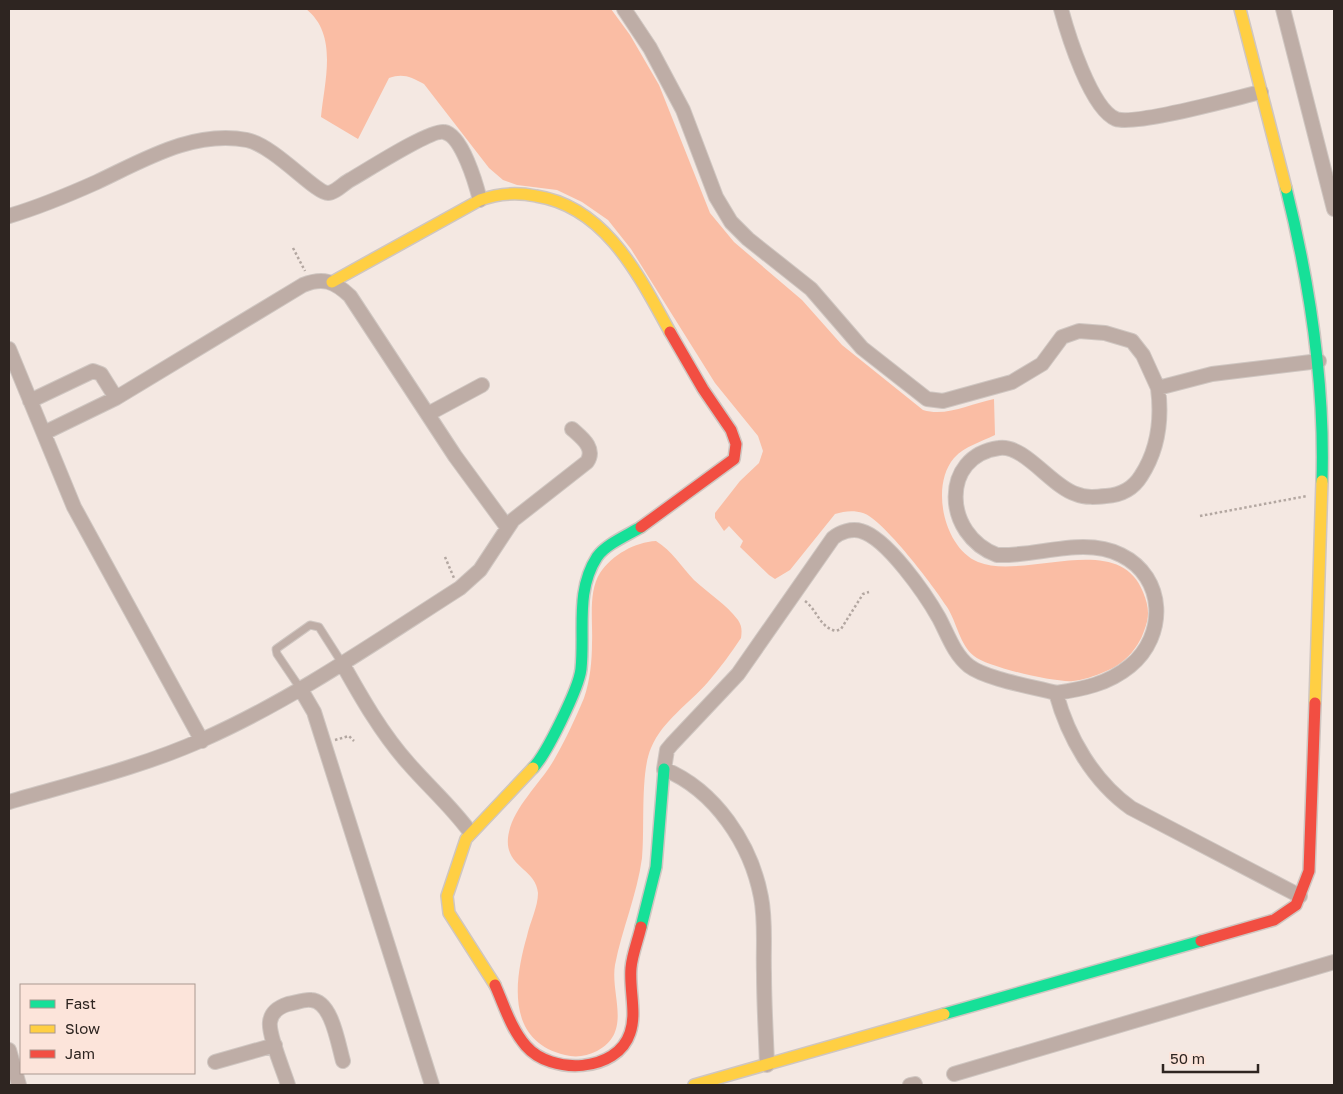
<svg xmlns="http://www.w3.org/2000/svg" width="1343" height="1094" viewBox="0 0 1343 1094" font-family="'Golos Text',sans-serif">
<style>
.water{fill:#fabda4}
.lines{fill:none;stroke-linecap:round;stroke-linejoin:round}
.lane-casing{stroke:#cfc6c1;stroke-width:9}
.street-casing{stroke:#cfc6c1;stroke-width:16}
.fast-casing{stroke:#cfc6c1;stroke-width:14}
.slow-casing{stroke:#cfc6c1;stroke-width:14}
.jam-casing{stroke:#cfc6c1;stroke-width:14}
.path{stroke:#b3a7a1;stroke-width:2.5;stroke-dasharray:2.5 2.5;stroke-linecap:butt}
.lane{stroke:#beada6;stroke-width:7}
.street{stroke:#beada6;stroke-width:14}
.fast{stroke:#16e098;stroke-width:11}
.slow{stroke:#ffcf43;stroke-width:11}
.jam{stroke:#f24e42;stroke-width:11}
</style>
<rect width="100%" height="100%" fill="#f4e8e2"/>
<path class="water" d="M306,9H611L630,35L659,85L710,213L734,242L802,300L842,345L923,410C946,417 970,404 994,399L995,435C981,442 965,446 954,458C930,486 944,548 978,562C1024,581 1119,529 1143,592C1149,607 1150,616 1144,631C1138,649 1123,665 1104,672C1095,676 1083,680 1073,681C1056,683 987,667 974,656C960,645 957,623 947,607C935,588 883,519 863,513C854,510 844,511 835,514L790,570L775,579L769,575L740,547L743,541L729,526L724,531L715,518V513L740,481L759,463L763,451L758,436L715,383L631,249L608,220L582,202L557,190L517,185L503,180L489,168L424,84C411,77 403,73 389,78L358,139L321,117C324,82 339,35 306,9Z
M656,541C672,551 681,566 694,580C708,593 726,604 738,620C742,626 742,631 741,638C731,653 720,668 708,682C688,705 663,720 651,748C640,773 645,829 642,858C637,895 622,929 615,965C610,995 633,1032 597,1051C587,1056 576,1058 565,1055C506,1041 514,981 527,936C530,922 538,907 538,893C536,867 501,867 509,832C515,805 542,782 555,758C566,739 576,717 584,698C590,681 592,661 592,643C593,621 588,592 600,573C612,555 635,542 656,541Z"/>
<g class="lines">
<g class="lane-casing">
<path id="lane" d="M300,688L277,654L276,649L310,625L319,627L342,663"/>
</g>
<g class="street-casing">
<path id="street" d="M624,9L650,48L683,110L716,197L731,222L748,239L811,289L862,348L927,399L943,401L1012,382L1042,364L1062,337L1079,331L1105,333L1132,341L1143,355L1158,388
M1061,9C1068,35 1091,109 1116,119C1135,126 1235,98 1261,92
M1283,9L1334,209
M9,216C39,207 68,195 97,182C144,160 193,130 247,140C275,146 315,193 328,193C335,193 344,183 350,180C366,171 431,129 444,132C462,135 476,184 480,200
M9,349L74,507L202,741
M30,401L93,371L101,374L116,398
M428,414L482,385
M44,433L116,398L303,285C323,277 334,281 350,296L455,456L507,527
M342,663C361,697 382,734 409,764C429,787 452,807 470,832
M300,688L314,712L432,1085
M9,802C74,783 142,767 204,739C294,699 377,641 460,588L480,570L513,520L587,462C596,448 582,438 572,429
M1300,896L1131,808C1093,781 1068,737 1056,693C1083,689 1108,684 1130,666C1167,636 1166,577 1121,555C1084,536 1037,557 997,555C943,535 940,456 999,448C1024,444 1052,487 1076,494C1086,498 1096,497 1106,496C1121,495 1133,489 1141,476C1158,450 1162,419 1158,388L1212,374L1319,361
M9,1050L19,1085
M215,1062L275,1045
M767,1065C766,1035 764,1004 764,974C763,948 766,922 761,897C751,844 715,790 664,769L667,750L672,744L738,674L833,538C840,532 852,528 861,531C887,538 926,595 939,618C948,635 954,654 969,666C986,679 1034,687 1056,693
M954,1074L1334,962
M288,1085C284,1072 268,1034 270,1022C271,1012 279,1007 288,1004C295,1003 304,999 311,1000C332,1001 338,1044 343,1061
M910,1085L915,1084"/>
</g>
<g class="fast-casing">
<path id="fast" d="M1286,188C1310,284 1325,381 1322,481
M533,768C546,755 579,688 581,669C585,631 575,591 597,557C606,544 628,535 641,527
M641,927L656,867L664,769
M944,1014L1201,941"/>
</g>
<g class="slow-casing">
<path id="slow" d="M1240,9L1286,188
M332,282L480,200C499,193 516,192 536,196C606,207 639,276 670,332
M1315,703L1322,481
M495,985L449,913L447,896L466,839L533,768
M694,1085L944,1014"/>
</g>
<g class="jam-casing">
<path id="jam" d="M641,527L734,459L736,444L731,430L703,389L670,332
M1201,941L1274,920L1296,905L1309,871L1315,703
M495,985C504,1005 511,1029 526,1046C551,1075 617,1073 630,1033C637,1013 629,989 631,968C632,955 638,940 641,927"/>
</g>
<path class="path" d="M293,248L305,271
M1200,516L1307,496
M445,557L454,578
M805,601C818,611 819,627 836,631L841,629L863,594L869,592
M335,740L349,736L354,741"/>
<use href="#lane" class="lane"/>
<use href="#street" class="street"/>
<use href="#fast" class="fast"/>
<use href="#slow" class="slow"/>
<use href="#jam" class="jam"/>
</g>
<rect width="1343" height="1094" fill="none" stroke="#2e2521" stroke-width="20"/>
<rect x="20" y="984" width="175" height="90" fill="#fce4da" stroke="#aa9890"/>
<rect x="30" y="1000" width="25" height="8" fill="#16e098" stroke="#aa9890"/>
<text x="65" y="1009" font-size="15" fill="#2e2521">Fast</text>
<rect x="30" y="1025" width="25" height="8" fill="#ffcf43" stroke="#aa9890"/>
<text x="65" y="1034" font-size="15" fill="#2e2521">Slow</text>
<rect x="30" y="1050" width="25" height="8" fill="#f24e42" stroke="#aa9890"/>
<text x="65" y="1059" font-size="15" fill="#2e2521">Jam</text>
<path d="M1163 1064v8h95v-8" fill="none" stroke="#2e2521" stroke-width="2.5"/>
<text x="1170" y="1064" font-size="15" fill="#2e2521" stroke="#fce4da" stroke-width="4" paint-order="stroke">50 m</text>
</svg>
